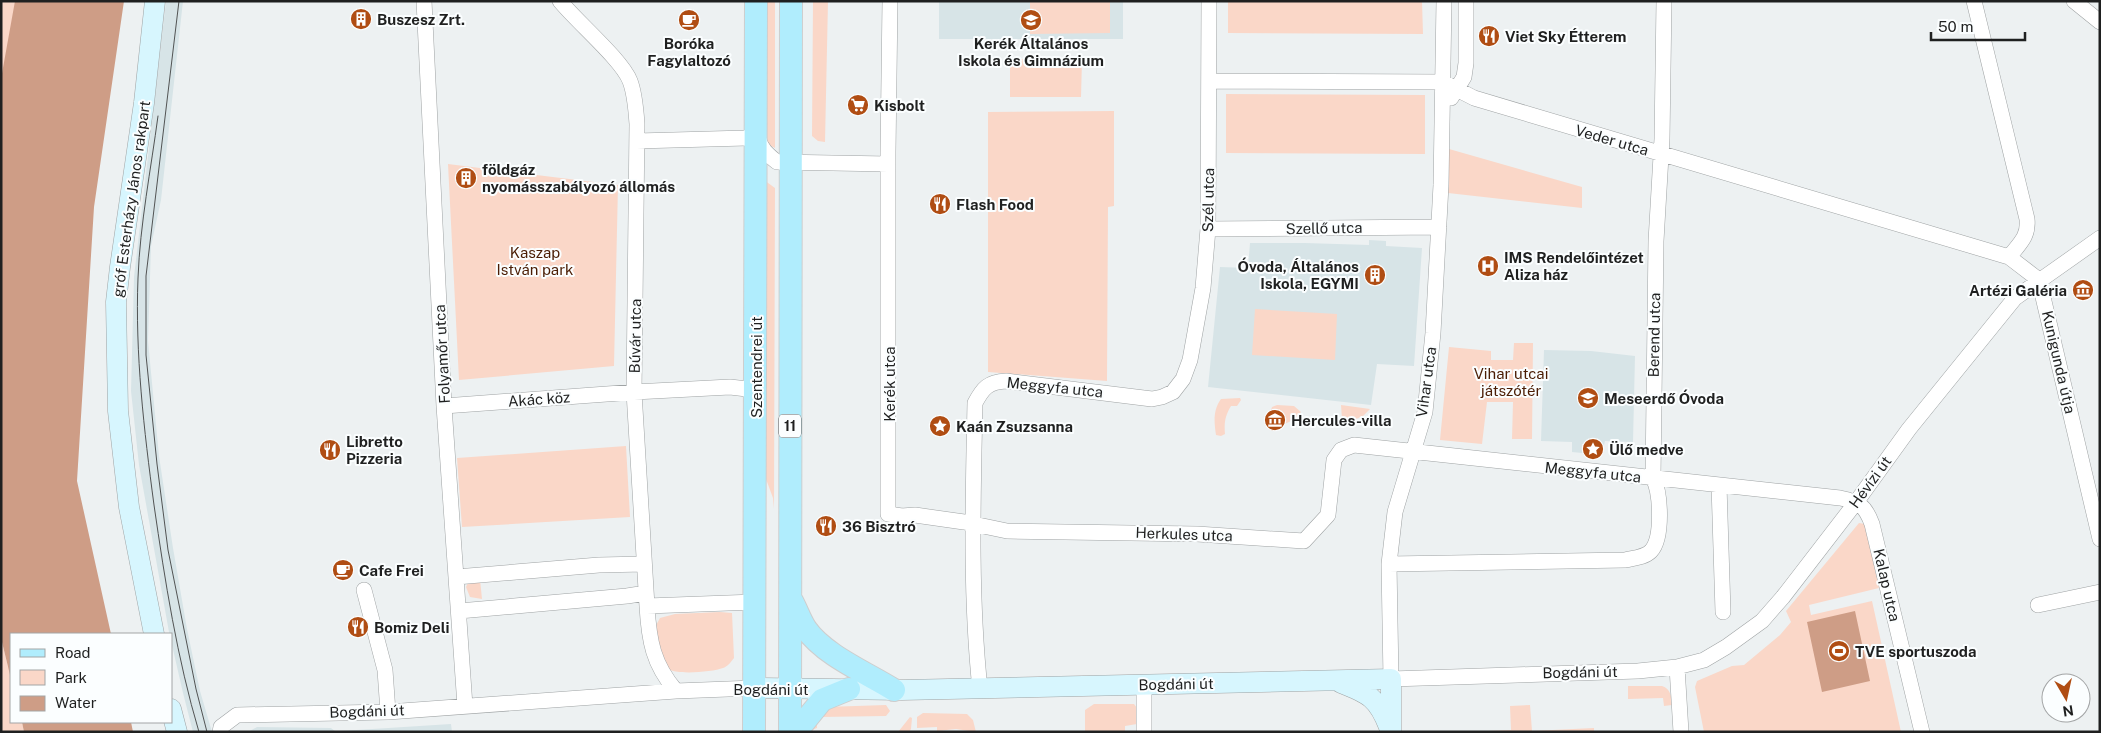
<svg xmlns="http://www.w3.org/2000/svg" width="2101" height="733" viewBox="0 0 2101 733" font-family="'Public Sans',sans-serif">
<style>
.built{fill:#d7e4e7}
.green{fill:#fad7c8}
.water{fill:#ce9d86}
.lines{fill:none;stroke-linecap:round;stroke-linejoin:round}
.street-casing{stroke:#9fa3a4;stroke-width:16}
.secondary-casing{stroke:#9fa3a4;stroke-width:21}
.primary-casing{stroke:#cecece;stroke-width:24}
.street{stroke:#fff;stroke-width:15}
.secondary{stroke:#d7f6fe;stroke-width:20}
.primary{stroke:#b0edfd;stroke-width:22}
.tram{stroke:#515353;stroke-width:1}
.labels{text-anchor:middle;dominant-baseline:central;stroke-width:4;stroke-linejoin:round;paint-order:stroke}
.shield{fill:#fbfeff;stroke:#616363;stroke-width:1}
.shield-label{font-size:14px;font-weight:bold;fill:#1f2020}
.poi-label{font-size:15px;font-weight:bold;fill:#1f2020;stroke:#fbfeff;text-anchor:start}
.street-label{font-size:15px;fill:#1f2020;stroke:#fbfeff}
.park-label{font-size:15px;fill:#4b1d04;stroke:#fbfeff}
</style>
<rect width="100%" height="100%" fill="#edf1f2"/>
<path class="built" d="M166,1H183L161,200L151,246L148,341L159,456L173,548L187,629L200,691L212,732H193L183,693L169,632L139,465L131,391L134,277Z
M939,1H1123V39H939Z
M1369,240L1386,241V246L1422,248L1414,366L1377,364L1371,405L1208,387L1220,267L1248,268L1250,243H1305L1369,245Z
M1544,350L1591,351L1635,356L1633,442L1605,441L1604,445L1582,444V453L1572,452V442L1541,441Z
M451,724L452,732H336L341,731Z
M257,727L331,728L336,732H248Z"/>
<path class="green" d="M1,1H22L1,141Z
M766,1H775V148L765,143Z
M813,1H828L825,142L818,141L812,136Z
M1030,1H1110V33L1030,34Z
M1228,1H1422L1423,34L1228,33Z
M1010,59L1082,60L1081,97H1010Z
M1226,94L1425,95V154L1226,153Z
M1114,111V206L1108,207L1107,381L988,372V112Z
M1449,149L1582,187V208L1448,193Z
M448,164L618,185L614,366L459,380Z
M764,180L775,188L774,509L773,498L766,479Z
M1255,309L1337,314L1335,360L1252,355Z
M1514,343H1533L1532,439H1512L1513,402H1487L1482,444L1440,440L1449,347L1491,351V360H1513Z
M1240,398L1241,400L1237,406H1231C1225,416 1224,423 1225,434L1221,436L1216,435C1214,422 1213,410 1221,399Z
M1277,405L1294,406L1301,412C1289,426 1285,421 1272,430L1269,429L1268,419L1272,407Z
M1341,405L1370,409L1363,416L1347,423L1342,419Z
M626,446L630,517L462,527L457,458Z
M1859,523L1865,524L1879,588L1809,605L1811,615L1872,601L1901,732H1704L1695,687L1697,681L1732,666L1744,665L1780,635L1791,622L1786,611Z
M480,579L482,599L470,597L466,587L468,583Z
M720,612L732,613L734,658C731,662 727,667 723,668C712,672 672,676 666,667C659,657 657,640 654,629L660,618L675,614Z
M1,638L8,667L11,669V722H22L24,732H1Z
M1628,686H1662C1671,689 1671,696 1672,705L1664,706L1663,698L1628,699Z
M1094,704H1134L1137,708V724L1125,726V732H1085V710Z
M886,705L890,711L886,716L820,717L817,721V728L807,732L825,707Z
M1530,705L1532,731L1594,728V732H1466L1511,730L1510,706Z
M923,713L967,714L973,720L976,732L956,729L937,731V727L917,728V717Z
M910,717L912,718L911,729L909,732H898Z"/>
<path class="water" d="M15,1H124L94,207L77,481L111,634H11V679L1,638V79Z
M1855,611L1870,681L1822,692L1807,622Z
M22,722H131L133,732H24Z"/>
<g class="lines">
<g class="street-casing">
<path id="street" d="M424,1L444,406L465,706
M560,1C577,22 622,60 630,81C635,94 636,110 637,124L634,392L647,606C649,641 653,664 676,691
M890,1L888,152V514L902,516L915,515L964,522L1007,531L1197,534L1304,541L1328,515L1334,460L1341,450L1354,445L1840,498C1859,502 1865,505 1872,524L1922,732
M1444,1L1441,185L1433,333L1425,412L1395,512L1389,564L1391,679L1638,671L1677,667L1704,660L1726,647L1762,621L1783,597L1857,501L1909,429L2015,298L2100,238
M1974,1L2027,219C2029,237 2019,244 2009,257
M2074,1L2100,22
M1209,81L1443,82L1474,98L2009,257L2039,280L2100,539
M1451,98L1464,77L1466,63V1
M758,137C760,148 768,155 777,162L888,164
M637,141L746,138L753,135L756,128
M1208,229L1439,227
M444,406L634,392L730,387L747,389L751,393L756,403
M1719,485L1723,612
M1389,564L1625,560C1633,558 1644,558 1651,551C1663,538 1661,493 1653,478L1656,241L1662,139L1664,1
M456,577L599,565L644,564
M364,590L385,670L388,712
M2038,605L2100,592
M647,606L755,602
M459,611L627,596L646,593
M1677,667L1681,732
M1144,685V732
M980,689C970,594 973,498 975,403C983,388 988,382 1006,381L1152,399L1162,397L1173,392L1183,379L1190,360L1203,288L1208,229L1209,1
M220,732L221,727L237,715L388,712L676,691L754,688"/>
</g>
<g class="secondary-casing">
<path id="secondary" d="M154,634L129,507L118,411L116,302L120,267L144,103L155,1
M1341,683C1369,694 1378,698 1389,727
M754,688L902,690L1391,679V732
M171,709L177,732"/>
</g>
<g class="primary-casing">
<path id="primary" d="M792,601C797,610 800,620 806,629C824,655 867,673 894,690
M754,732L756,1
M790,732L791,1
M796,732L822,700L849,689"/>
</g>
<use href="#street" class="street"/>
<use href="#secondary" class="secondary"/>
<use href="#primary" class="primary"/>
<path class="tram" d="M179,1L146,276V355L157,464L168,550L196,689L207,732
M158,116C151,169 140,224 138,278C135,354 144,430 154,505C165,581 177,658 199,732"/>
</g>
<defs>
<g id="building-disc" transform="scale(1.125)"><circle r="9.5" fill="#b04d13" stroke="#fbfeff"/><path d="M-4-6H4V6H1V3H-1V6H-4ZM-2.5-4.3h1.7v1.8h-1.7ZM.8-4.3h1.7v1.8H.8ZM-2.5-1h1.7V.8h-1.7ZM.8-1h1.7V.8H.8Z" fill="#fff"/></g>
<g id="cafe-disc" transform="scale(1.125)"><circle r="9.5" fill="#b04d13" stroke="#fbfeff"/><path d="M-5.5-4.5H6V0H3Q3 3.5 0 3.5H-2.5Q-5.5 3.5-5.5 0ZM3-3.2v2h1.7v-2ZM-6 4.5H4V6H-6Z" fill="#fff"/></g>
<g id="school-disc" transform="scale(1.125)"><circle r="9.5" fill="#b04d13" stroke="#fbfeff"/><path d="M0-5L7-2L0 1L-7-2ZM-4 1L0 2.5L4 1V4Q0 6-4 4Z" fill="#fff"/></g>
<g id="restaurant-disc" transform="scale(1.125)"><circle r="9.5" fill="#b04d13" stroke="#fbfeff"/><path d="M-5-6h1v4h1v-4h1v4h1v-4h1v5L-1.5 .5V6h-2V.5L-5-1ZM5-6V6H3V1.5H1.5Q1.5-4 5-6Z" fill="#fff"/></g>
<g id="supermarket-disc" transform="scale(1.125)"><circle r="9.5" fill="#b04d13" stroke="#fbfeff"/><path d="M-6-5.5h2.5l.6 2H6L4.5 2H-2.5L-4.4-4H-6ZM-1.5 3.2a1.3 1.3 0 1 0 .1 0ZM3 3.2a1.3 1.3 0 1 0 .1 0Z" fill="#fff"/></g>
<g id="hospital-disc" transform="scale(1.125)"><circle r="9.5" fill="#b04d13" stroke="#fbfeff"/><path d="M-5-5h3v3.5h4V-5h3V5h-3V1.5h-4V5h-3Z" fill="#fff"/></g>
<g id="museum-disc" transform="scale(1.125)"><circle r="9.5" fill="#b04d13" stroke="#fbfeff"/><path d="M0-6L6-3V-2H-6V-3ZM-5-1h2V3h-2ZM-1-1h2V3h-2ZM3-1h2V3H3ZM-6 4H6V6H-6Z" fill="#fff"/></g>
<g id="sight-disc" transform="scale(1.125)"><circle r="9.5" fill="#b04d13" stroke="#fbfeff"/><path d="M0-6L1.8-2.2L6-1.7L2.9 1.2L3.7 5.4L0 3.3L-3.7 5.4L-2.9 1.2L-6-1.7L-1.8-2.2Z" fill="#fff"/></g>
<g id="stadium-disc" transform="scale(1.125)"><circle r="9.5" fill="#b04d13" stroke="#fbfeff"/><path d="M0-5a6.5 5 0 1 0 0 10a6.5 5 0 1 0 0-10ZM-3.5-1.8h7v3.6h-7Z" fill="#fff"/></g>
</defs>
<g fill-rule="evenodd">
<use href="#building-disc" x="361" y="19"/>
<use href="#cafe-disc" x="689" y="20"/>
<use href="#school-disc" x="1031" y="20"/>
<use href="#restaurant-disc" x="1489" y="36"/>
<use href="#supermarket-disc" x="858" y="105"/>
<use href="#building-disc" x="466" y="178"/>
<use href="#restaurant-disc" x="940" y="204"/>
<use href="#hospital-disc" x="1488" y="266"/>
<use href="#building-disc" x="1375" y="275"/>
<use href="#museum-disc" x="2083" y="290"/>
<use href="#school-disc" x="1588" y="398"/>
<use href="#museum-disc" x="1275" y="420"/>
<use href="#sight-disc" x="940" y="426"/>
<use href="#sight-disc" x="1593" y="449"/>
<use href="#restaurant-disc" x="330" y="450"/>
<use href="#restaurant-disc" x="826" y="526"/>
<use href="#cafe-disc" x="343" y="570"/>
<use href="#restaurant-disc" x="358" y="627"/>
<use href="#stadium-disc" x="1839" y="651"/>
</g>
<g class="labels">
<rect class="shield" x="779" y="414.5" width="22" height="23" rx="4"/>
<g class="shield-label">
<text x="790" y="426">11</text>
</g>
<g class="poi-label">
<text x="377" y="19">Buszesz Zrt.</text>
<text x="1505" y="36">Viet Sky Étterem</text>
<text x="689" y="43" text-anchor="middle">Boróka<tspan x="689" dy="17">Fagylaltozó</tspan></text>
<text x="1031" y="43" text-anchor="middle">Kerék Általános<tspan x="1031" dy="17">Iskola és Gimnázium</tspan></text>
<text x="874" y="105">Kisbolt</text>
<text x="482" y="169">földgáz<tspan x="482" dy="17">nyomásszabályozó állomás</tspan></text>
<text x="956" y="204">Flash Food</text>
<text x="1504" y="257">IMS Rendelőintézet<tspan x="1504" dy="17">Aliza ház</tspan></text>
<text x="1359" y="266" text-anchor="end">Óvoda, Általános<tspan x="1359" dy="17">Iskola, EGYMI</tspan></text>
<text x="2067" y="290" text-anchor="end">Artézi Galéria</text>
<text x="1604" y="398">Meseerdő Óvoda</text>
<text x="1291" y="420">Hercules-villa</text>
<text x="956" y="426">Kaán Zsuzsanna</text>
<text x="346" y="441">Libretto<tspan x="346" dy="17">Pizzeria</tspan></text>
<text x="1609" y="449">Ülő medve</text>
<text x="842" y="526">36 Bisztró</text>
<text x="359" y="570">Cafe Frei</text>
<text x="374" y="627">Bomiz Deli</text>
<text x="1855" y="651">TVE sportuszoda</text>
</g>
<g class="street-label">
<text transform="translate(1612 140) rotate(16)">Veder utca</text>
<text transform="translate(131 199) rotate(-82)">gróf Esterházy János rakpart</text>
<text transform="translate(1208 200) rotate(-89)">Szél utca</text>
<text transform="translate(1324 228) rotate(-1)">Szellő utca</text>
<text transform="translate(1654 335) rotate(-89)">Berend utca</text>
<text transform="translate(635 336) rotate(-89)">Búvár utca</text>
<text transform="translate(442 354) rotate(-93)">Folyamőr utca</text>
<text transform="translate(2059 362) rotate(77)">Kunigunda útja</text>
<text transform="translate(756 367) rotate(-90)">Szentendrei út</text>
<text transform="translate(1426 382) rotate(-82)">Vihar utca</text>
<text transform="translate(889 384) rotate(-90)">Kerék utca</text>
<text transform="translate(1055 387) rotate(6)">Meggyfa utca</text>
<text transform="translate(539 399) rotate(-4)">Akác köz</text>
<text transform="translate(1593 472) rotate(6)">Meggyfa utca</text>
<text transform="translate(1870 482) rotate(-54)">Hévízi út</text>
<text transform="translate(1184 534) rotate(2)">Herkules utca</text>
<text transform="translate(1887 585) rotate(77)">Kalap utca</text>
<text transform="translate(1580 672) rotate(-1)">Bogdáni út</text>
<text transform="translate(1176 684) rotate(-1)">Bogdáni út</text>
<text x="771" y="689">Bogdáni út</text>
<text transform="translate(367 711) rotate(-2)">Bogdáni út</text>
</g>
<g class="park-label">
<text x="535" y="252">Kaszap<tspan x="535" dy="17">István park</tspan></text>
<text x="1511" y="373">Vihar utcai<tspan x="1511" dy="17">játszótér</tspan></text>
</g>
</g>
<rect width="2101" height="733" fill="none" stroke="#1f2020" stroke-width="5"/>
<rect x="10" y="633" width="162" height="90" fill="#fbfeff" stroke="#a3a5a6"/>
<rect x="20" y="649" width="25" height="8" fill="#b0edfd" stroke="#a3a5a6"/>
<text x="55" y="658" font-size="15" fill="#1f2020">Road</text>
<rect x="20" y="670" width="25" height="15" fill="#fad7c8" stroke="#a3a5a6"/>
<text x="55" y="683" font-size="15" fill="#1f2020">Park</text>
<rect x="20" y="696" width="25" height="15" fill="#ce9d86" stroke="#a3a5a6"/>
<text x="55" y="708" font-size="15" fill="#1f2020">Water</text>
<g transform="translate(2066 698) rotate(171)"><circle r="24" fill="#fbfeff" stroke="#a3a5a6"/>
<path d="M0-4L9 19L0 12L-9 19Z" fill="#b04d13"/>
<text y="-8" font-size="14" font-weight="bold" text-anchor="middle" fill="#1f2020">N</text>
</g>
<path d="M1931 32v8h94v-8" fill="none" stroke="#1f2020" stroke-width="2.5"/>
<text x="1938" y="32" font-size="15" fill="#1f2020" stroke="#fbfeff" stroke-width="4" paint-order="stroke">50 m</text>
</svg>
